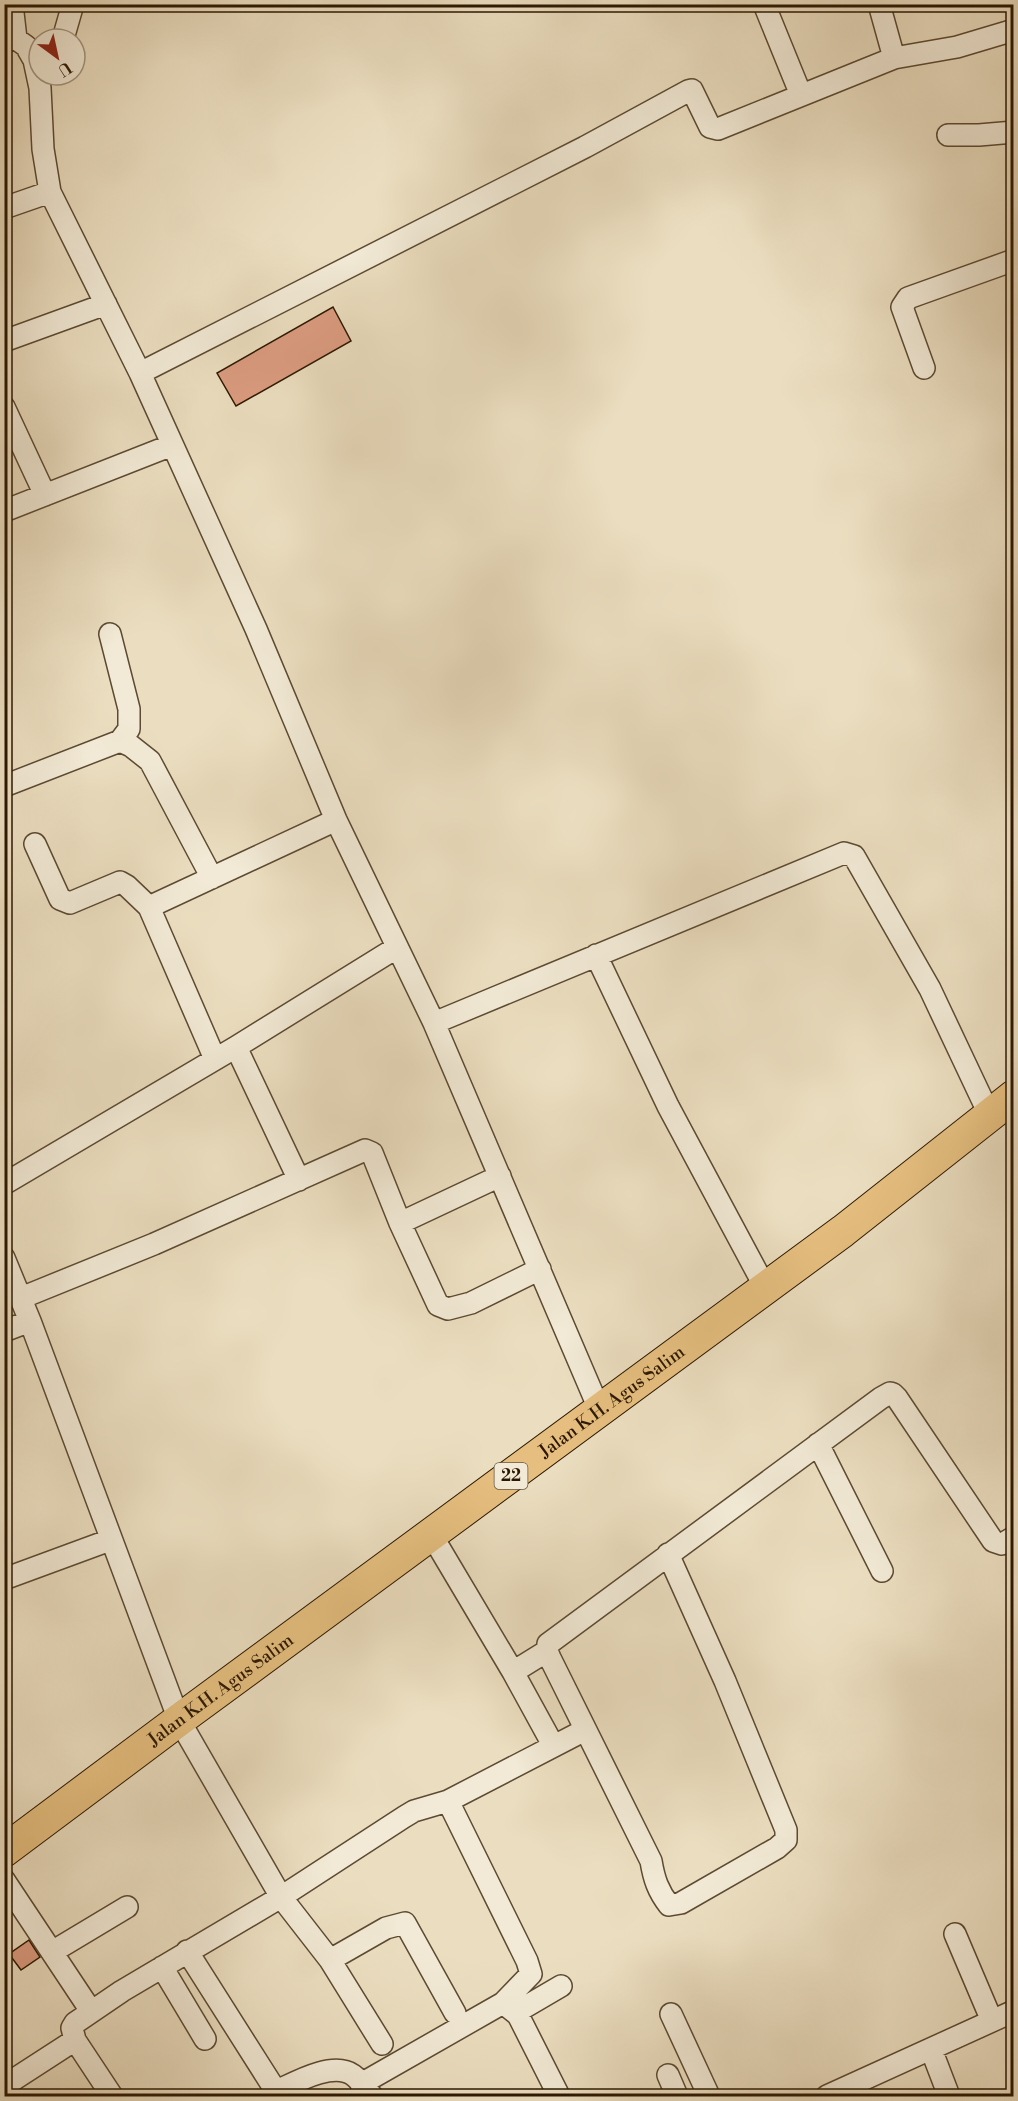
<svg xmlns="http://www.w3.org/2000/svg" width="1018" height="2101" viewBox="0 0 1018 2101" font-family="'Libre Bodoni',serif">
<style>
.building{fill:#dc9c81;stroke:#2c1802;stroke-width:1.5}
.lines{fill:none;stroke-linecap:round;stroke-linejoin:round}
.minor-casing{stroke:#5c4a32;stroke-width:24}
.highway-casing{stroke:#2c1802;stroke-width:34}
.minor{stroke:#f2ead6;stroke-width:21}
.highway{stroke:#e6bf80;stroke-width:32}
.labels{text-anchor:middle;dominant-baseline:central;stroke-width:6;stroke-linejoin:round;paint-order:stroke}
.shield{fill:#f2ead6;stroke:#675742;stroke-width:1.5}
.shield-label{font-size:16px;font-weight:bold;fill:#2c1802}
.street-label{font-size:18px;fill:#2c1802;stroke:#f2ead6}
</style>
<rect width="100%" height="100%" fill="#ebdec0"/>
<filter id="stains"><feTurbulence type="fractalNoise" baseFrequency=".00333" numOctaves="4"/><feColorMatrix values="0 0 0 0 .2 0 0 0 0 .09 0 0 0 0 .02 0 0 0 .5 -.17"/></filter>
<radialGradient id="worn" r=".72"><stop offset=".6" stop-color="#630" stop-opacity="0"/><stop offset="1" stop-color="#630" stop-opacity=".3"/></radialGradient>
<path class="building" d="M333,307L351,341L236,406L217,373Z
M29,1940L40,1957L21,1970L9,1954Z"/>
<g class="lines">
<g class="minor-casing">
<path id="minor" d="M12,4L16,39
M764,4L801,95
M879,4L894,58
M63,39L73,4
M4,41L16,39L26,46L34,60L40,88L43,149L50,192L140,373L256,629L336,820L434,1023L600,1411
M948,135H979L1014,132
M4,208L50,192
M4,341L106,304
M924,368L902,307L908,298L1014,260
M140,373L585,147L688,91L692,90L710,127L718,129L894,58L957,47L1014,30
M4,407L45,495
M4,511L172,445
M110,634L129,709V729L120,741
M4,786L120,741L131,746L150,761L212,878
M35,844L60,899L70,903L120,882L127,886L149,907
M596,955L668,1106L766,1289
M434,1023L844,853L854,856L930,989L989,1114
M236,1047L299,1180
M215,1059L149,907L336,820
M4,1184L236,1047L396,948
M400,1223L500,1176
M4,1258L30,1321L179,1720L281,1897L330,1960L382,2044
M21,1298L154,1244L365,1150L372,1153L400,1223L438,1305L448,1309L471,1303L540,1269
M4,1331L30,1321
M818,1444L882,1571
M431,1534L513,1672L547,1651
M668,1554L725,1681L786,1830V1840L777,1848L681,1903L669,1905C658,1891 654,1879 651,1861L550,1658L547,1651L548,1644L881,1398L890,1393L893,1394L897,1398L993,1541L1002,1544L1014,1537
M4,1579L110,1540
M513,1672L553,1745
M448,1801L527,1961L531,1974L503,2003
M4,1880L91,2011
M955,1934L992,2021
M187,1951L279,2096
M52,1952L127,1907
M330,1960L386,1928L405,1923L455,2013
M162,1967L205,2039
M671,2014L709,2096
M931,2049L949,2096
M668,2075L677,2096
M361,2084L503,2003L518,2015
M4,2086L75,2040
M277,2091C296,2082 333,2061 353,2075C360,2080 367,2090 372,2096
M112,2096L75,2040L72,2028L75,2023L122,1991L281,1897L404,1817L414,1811L448,1801L585,1730
M559,2096L518,2015L520,2010L561,1986
M827,2096L1014,2011"/>
</g>
<g class="highway-casing">
<g id="highway">
<path id="s1" d="M4,1851L179,1720L843,1231L1014,1096"/>
</g>
</g>
<use href="#minor" class="minor"/>
<use href="#highway" class="highway"/>
</g>
<g class="labels">
<rect class="shield" x="494.5" y="1463" width="33" height="26" rx="4.5"/>
<g class="shield-label">
<text x="511" y="1476">22</text>
</g>
<g class="street-label">
<text stroke="none"><textPath href="#s1" startOffset="756">Jalan K.H. Agus Salim</textPath></text>
<text stroke="none"><textPath href="#s1" startOffset="270">Jalan K.H. Agus Salim</textPath></text>
</g>
</g>
<rect width="1018" height="2101" fill="none" stroke="#ebdec0" stroke-width="24"/>
<rect x="6" y="6" width="1006" height="2089" fill="none" stroke="#2c1802" stroke-width="3"/>
<rect x="12" y="12" width="994" height="2077" fill="none" stroke="#2c1802" stroke-width="1.5"/>
<g transform="translate(57 57) rotate(147)"><circle r="28" fill="#f2ead6" stroke="#a39681" stroke-width="1.5"/>
<path d="M0-4.5L10 22L0 15L-10 22Z" fill="#8f2418"/>
<text y="-9" font-size="16" font-weight="bold" text-anchor="middle" fill="#2c1802">U</text>
</g>
<rect width="100%" height="100%" filter="url(#stains)"/>
<rect width="100%" height="100%" fill="url(#worn)"/>
</svg>
